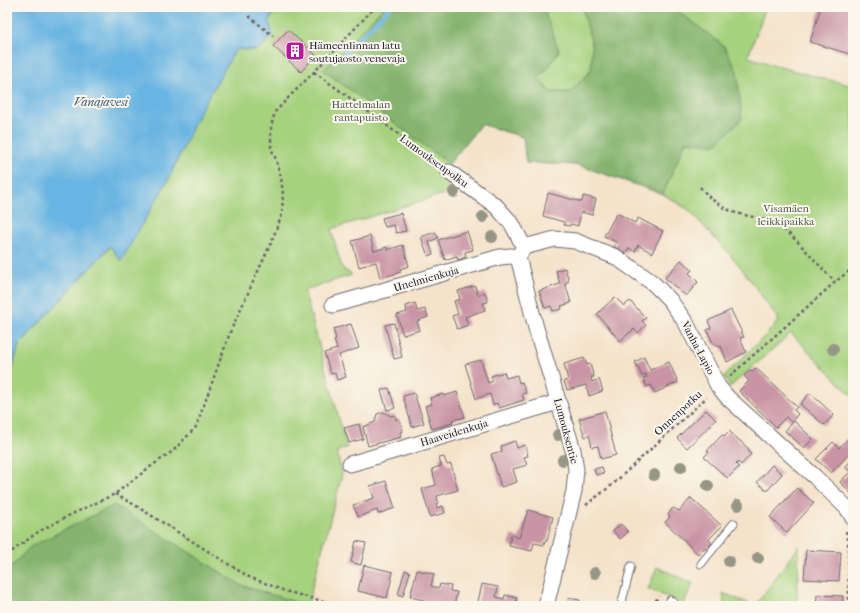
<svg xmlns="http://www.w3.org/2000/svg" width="860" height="613" viewBox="0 0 860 613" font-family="'IM FELL French Canon',serif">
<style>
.green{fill:#a6d27e;stroke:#647a5c}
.forest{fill:#84b46d;stroke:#536b54}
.water{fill:#68b4e2;stroke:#456b8e}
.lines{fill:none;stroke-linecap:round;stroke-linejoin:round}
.stream{stroke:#68b4e2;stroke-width:4.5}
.building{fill:#c994a5}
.lane-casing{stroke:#6c666d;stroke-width:9}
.street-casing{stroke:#6c666d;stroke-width:17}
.path{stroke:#6c666d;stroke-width:2.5;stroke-dasharray:3 3;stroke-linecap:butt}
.lane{stroke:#fff;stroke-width:7}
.street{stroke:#fff;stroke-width:15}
.tree{fill:#969686}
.labels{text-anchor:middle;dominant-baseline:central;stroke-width:4;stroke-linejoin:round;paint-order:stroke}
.poi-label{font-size:11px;fill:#22223b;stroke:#fbf7ec;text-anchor:start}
.park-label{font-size:11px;fill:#4a574f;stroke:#fbf7ec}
.street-label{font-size:11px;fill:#22223b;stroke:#fbf7ec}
.water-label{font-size:12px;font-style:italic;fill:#3a5575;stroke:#fbf7ec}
</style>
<rect width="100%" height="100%" fill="#fbf7ec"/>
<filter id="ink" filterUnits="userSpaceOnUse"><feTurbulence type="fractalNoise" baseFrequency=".025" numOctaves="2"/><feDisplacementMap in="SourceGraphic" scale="8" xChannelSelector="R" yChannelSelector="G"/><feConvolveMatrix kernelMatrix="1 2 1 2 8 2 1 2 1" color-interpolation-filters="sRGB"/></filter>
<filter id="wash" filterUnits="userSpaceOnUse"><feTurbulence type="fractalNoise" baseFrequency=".012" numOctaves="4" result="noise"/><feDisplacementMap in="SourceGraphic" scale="16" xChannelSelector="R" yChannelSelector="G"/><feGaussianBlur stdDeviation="0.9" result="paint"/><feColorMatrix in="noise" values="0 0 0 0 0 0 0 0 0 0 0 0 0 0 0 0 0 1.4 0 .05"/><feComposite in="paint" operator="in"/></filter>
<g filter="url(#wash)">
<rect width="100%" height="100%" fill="#f4e3ca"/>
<path class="green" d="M276,7H766L748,57L787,69L853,86V397L791,333L730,387L724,376L766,335L779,320L739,265L689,210L663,194L578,165L526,163L523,137L481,124L449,164L447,193L331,229L342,268L352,275L304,290L347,448L337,451L342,475L312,588L308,606H7V387L19,345L111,246L121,261L169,178L200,111L236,49L256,51Z
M799,546L797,606H724L723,593L755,606Z
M657,567L693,583L684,604L648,589Z"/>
<path class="forest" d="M384,7H543L559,51L549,67L538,79L551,92H570L591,70L592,45L582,7H677V10L724,46L737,71L742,119L715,145L686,141L663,194L578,165L526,163L523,137L481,124L449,164L323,70Z
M114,505L241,585L308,606H7V571L30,547Z"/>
<path class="water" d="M7,7H276L269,21L273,36L258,50L236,49L200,111L169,178L121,261L110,246L19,345L7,387Z"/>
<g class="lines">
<path class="stream" d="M341,57L390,7"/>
</g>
<g id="blocks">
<path class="building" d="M821,7H853V55L810,42Z
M288,30L316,55L301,72L273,46Z
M548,193L582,202L583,196L596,199L592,215L581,212L578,226L571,224L570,226L564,225V222L543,216Z
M401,213L406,231L396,233L394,225L385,227L382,218Z
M617,213L635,223L638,218L663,231L652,253L638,245L635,252L629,248L626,253L614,247L616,242L604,236Z
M467,231L473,250L465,252L466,257L458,260L457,256L445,260L438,240Z
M435,232L438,238L429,242L433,254L428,256L421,237Z
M370,236L374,251L387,247V250L403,245L409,266L400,269L401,272L380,278L376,262L359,267L352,241Z
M681,260L692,270L689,273L698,282L686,296L665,278Z
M565,268L569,281L565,283L571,303L561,306L562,309L553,311L551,306L545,308L539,291L560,284L556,271Z
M475,286L478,295L485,292L488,302L483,303L485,310L465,317L468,325L457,329L452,316L458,314L454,301L460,299L458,291Z
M615,297L624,306L630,301L646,318L642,321L646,325L638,333L634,329L620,341L597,314Z
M415,303L417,311L425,309L428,317L417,321L420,330L403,335L397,315L407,312L406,306Z
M731,310L744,337L740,338L746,352L727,362L721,346L719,347L713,343L707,330L711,328L708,321Z
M394,323L402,357L394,359L385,325Z
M351,324L359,348L339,355L346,377L337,380L335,373L331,374L324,353L337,349L334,340L336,339L333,329Z
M644,357L650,370L669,362L678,382L655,393L651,385L647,387L643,378L647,377L646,374L642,376L635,362Z
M584,358L587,365L590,364L594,377H591L592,382L599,379L603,391L589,396L586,385L567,390L564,381L568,380L564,364Z
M481,360L488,383L493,381L491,376L504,372L506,378L517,375L519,383L522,382L526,393L522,394L524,400L499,408L497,403L493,405L490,394L476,399L465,364Z
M756,368L797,407L794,410L798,414L791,422L786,417L776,427L739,391L749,381L744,376L750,370L752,371Z
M389,388L395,408L387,410L381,390Z
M457,392L465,417L452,420L453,423L432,429L425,406L432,404L430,398L443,394L444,396Z
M414,393L424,423L412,427L403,396Z
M810,393L834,415L824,425L800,404Z
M706,410L716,420L687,448L677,438Z
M605,411L616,455L601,459L598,446L592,447L589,435L585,437L579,419Z
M383,412L391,416L395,415L396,420L399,419L403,431L400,432L401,437L368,446L363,427L375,422L377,414Z
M794,421L813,439L804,448L785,431Z
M359,424L363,439L349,443L344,428Z
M729,431L749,449L748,451L751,454L741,465L738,462L736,464L739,467L728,478L725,476L704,457L709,452L707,451L722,435L724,436Z
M852,434L853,450L831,473L816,459L833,442L839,448Z
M515,441L517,448L525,445L528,456L524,457L527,465L513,469L517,482L501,487L491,454L502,451L501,446Z
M444,457L447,465L451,464L458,490L437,496L438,503L436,504L437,508L443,506L445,513L430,517L422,489L436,485L432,469L441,466L439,458Z
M851,461L853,463V495L840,482L850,472L845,467Z
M772,465L782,474L767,491L757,482Z
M602,467L604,473L596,475L594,469Z
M386,481L395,508L378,514L377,510L358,517L353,505L374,498L370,486Z
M797,488L814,503L787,533L770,517Z
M691,498L722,526L709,539L712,544L709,545L710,548L706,549L704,548L698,554L665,522L669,518L670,516L668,515L671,510L673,508L679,511Z
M528,510L553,517L547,541H545L544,545L534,543L532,551L509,546L511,535L519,538Z
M621,524L628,532L620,539L613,531Z
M356,541L366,543L361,565L351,562Z
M806,550L841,552L839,581L804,579Z
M364,565L393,572L387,598L358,591Z
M405,570L410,572L403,596L398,594Z
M417,570L434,574L431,586L439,588L440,584L451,586L450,591L457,592L454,606H423L424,600L410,597Z
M482,584L498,587L496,597L504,599L505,595L517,598L516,602L523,604V606H477Z
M817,595L843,596V606H816Z
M569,598L580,600L579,606H567Z"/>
</g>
</g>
<g filter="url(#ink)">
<use href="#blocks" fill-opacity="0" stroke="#6c666d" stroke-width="1"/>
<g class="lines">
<g class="lane-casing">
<path id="lane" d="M701,564L734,523
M670,600L678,606
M621,606L631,566"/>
</g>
<g class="street-casing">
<path id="street" d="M449,172L496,206L512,224L524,247
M518,257L524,247L555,239L575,241L616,257L653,283L670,300L686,323L718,386L728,398L815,477L847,508L853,518
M518,257L536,328L573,450L576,470L574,491L546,606
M333,305L500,257L510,256L518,257
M350,464L558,402"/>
</g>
<path class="path" d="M249,16L273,36
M314,72L354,101L437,163
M700,187L710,198L724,208L736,213L762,219L781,227L796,240L835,282
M730,376L835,282L853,268
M115,494L133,504L249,577L285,591L322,601L348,606
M586,505L612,485L707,397
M846,531L848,540L849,606
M7,555L38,532L70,515L115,494L150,467L173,451L196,427L231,330L271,243L282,214L283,194L281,177L275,157L271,148V126L275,112L289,97L314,72L375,7
M652,606L659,596"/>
<use href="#lane" class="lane"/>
<use href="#street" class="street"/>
</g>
<g class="tree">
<circle cx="454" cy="192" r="6"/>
<circle cx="483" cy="217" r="6"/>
<circle cx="492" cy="237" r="6"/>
<circle cx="833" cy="349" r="6"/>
<circle cx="558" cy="435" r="6"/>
<circle cx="563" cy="460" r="6"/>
<circle cx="681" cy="467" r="6"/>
<circle cx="654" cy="475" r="6"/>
<circle cx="708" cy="486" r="6"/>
<circle cx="738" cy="505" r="6"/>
<circle cx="758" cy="558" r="6"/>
<circle cx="729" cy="561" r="6"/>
<circle cx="595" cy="573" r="6"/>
</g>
</g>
<defs>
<g id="building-square" transform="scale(1)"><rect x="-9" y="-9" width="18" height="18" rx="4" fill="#b5179e" stroke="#fbf7ec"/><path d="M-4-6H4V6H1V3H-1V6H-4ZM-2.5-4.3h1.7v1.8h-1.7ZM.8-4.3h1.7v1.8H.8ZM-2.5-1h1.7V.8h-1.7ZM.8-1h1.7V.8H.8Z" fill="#fff"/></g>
</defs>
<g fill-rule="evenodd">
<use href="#building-square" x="295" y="51"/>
</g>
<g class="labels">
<g class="poi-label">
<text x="309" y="45">Hämeenlinnan latu<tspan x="309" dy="13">soutujaosto venevaja</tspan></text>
</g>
<g class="park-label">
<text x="361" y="104">Hattelmalan<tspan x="361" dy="13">rantapuisto</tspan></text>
<text x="786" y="208">Visamäen<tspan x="786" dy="13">leikkipaikka</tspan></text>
</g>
<g class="street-label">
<text transform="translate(434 161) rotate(36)">Lumouksenpolku</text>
<text transform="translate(426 279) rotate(-16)">Unelmienkuja</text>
<text transform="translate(698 348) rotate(62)">Vanha-Lapio</text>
<text transform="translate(678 413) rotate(-43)">Onnenpotku</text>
<text transform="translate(566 431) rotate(75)">Lumouksentie</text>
<text transform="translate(454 433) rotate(-17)">Haaveidenkuja</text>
</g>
<g class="water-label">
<text x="101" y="102">Vanajavesi</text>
</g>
</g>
<rect width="860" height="613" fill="none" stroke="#fbf7ec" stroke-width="24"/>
</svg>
